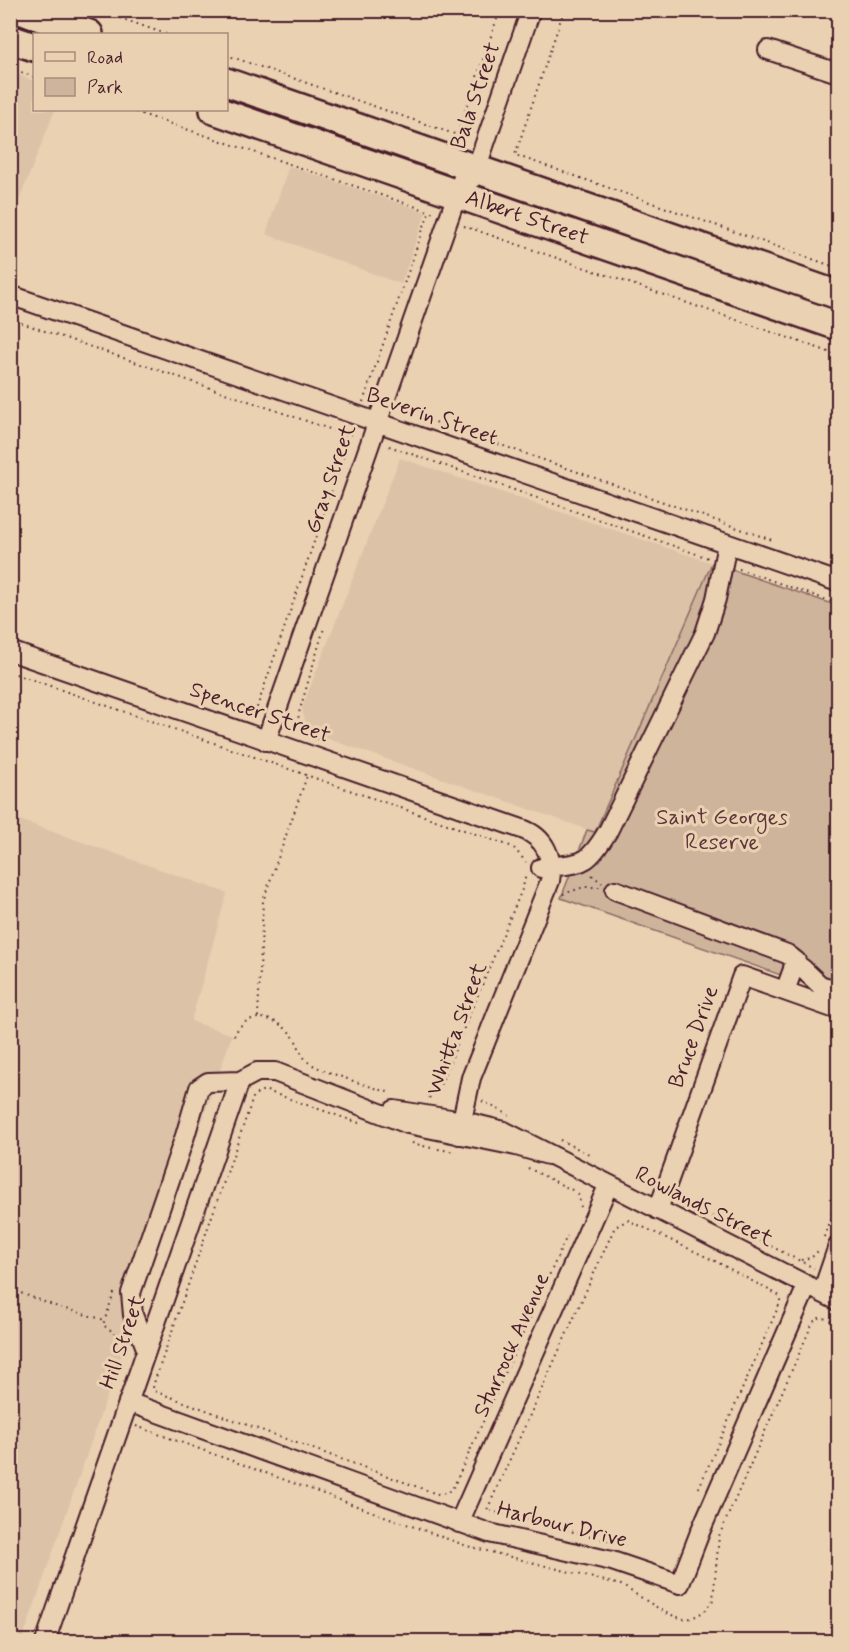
<svg xmlns="http://www.w3.org/2000/svg" width="849" height="1652" viewBox="0 0 849 1652" font-family="Mynerve,sans-serif">
<style>
.built{fill:#dcc2a7}
.green{fill:#cfb49c;stroke:#8c6a64;stroke-width:1.5}
.lines{fill:none;stroke-linecap:round;stroke-linejoin:round}
.minor-casing{stroke:#4a1f2b;stroke-width:22}
.highway-casing{stroke:#4a1f2b;stroke-width:32}
.path{stroke:#4a1f2b;stroke-width:2;stroke-dasharray:1.5 4.5;stroke-linecap:butt}
.minor{stroke:#ead1b2;stroke-width:18}
.highway{stroke:#ead1b2;stroke-width:27}
.labels{text-anchor:middle;dominant-baseline:central;stroke-width:6;stroke-linejoin:round;paint-order:stroke}
.street-label{font-size:22px;fill:#4a1f2b;stroke:#ead1b2}
.park-label{font-size:22px;fill:#5e353c;stroke:#ead1b2}
</style>
<rect width="100%" height="100%" fill="#ead1b2"/>
<filter id="ink" filterUnits="userSpaceOnUse"><feTurbulence type="fractalNoise" baseFrequency=".0167" numOctaves="2"/><feDisplacementMap in="SourceGraphic" scale="12" xChannelSelector="R" yChannelSelector="G"/><feConvolveMatrix kernelMatrix="1 2 1 2 8 2 1 2 1" color-interpolation-filters="sRGB"/></filter>
<g filter="url(#ink)">
<path class="built" d="M11,72L34,81V110H55L11,220Z
M289,166L426,212L401,284L266,234Z
M400,458L712,563L628,763L595,832L326,738L306,725L302,708Z
M11,817L227,893L191,1021L232,1035L22,1641L11,1642Z"/>
<path class="green" d="M712,563L838,606V995L561,898L587,830L595,832Z"/>
<g class="lines">
<g class="minor-casing">
<path id="minor" d="M768,50L838,73
M473,178L531,10
M10,295L838,582
M10,651L522,829C545,837 554,858 550,881L471,1078L459,1135
M266,741L467,166
M541,868C582,862 585,869 608,831L705,633L716,599L727,544
M615,890L787,954L796,961L785,991
M793,968H802L820,985L838,991
M394,1110L463,1121L504,1131L838,1301
M658,1210L742,976L838,1010
M822,1293L838,1246
M146,1348L133,1315L131,1293L185,1136L199,1088L208,1082L240,1081
M128,1402L489,1533L612,1561L680,1584L700,1532L807,1286
M459,1523L608,1186
M45,1642L240,1081L257,1072H275L408,1124L516,1146L548,1155"/>
</g>
<g class="highway-casing">
<path id="highway" d="M20,10L89,34
M10,39L34,47
M226,82L838,295
M214,110L838,326"/>
</g>
<path class="path" d="M97,10L166,34
M564,10L515,155L838,268
M226,55L457,135L500,10
M10,68L34,77
M130,110L434,213
M464,226L838,355
M10,319L350,436
M363,402L429,212
M399,405L401,410L772,540
M389,446L708,558
M739,569L838,604
M10,672L513,847L526,862
M253,719L353,429
M318,739L306,732L298,716L324,628
M592,875L602,883
M563,894L584,887H601
M258,1017L263,901L307,776
M234,1036C246,1008 279,1016 294,1038C299,1045 301,1056 308,1062C319,1071 375,1088 391,1093
M429,1098L439,1088L523,887L526,874
M482,1101L509,1115
M359,1123L264,1090L254,1095L153,1386L154,1391L437,1494L447,1493L454,1486L567,1236
M560,1140L589,1154
M412,1143L435,1149
M438,1149L456,1152
M528,1168L576,1192
M578,1194L581,1207
M680,1200L814,1268
M617,1226L628,1220L715,1261L780,1296V1303L697,1492
M614,1229L487,1510L625,1545
M824,1237L838,1194
M801,1260L811,1258L818,1251
M10,1289L58,1307L105,1320
M114,1293L103,1325L125,1340
M136,1426L467,1546L621,1585L666,1613L683,1619L692,1618L705,1611L713,1600L719,1536L813,1322L821,1317L838,1324"/>
<use href="#minor" class="minor"/>
<use href="#highway" class="highway"/>
</g>
</g>
<g class="labels">
<g class="street-label">
<text transform="translate(476 96) rotate(-71)">Bala Street</text>
<text transform="translate(527 218) rotate(19)">Albert Street</text>
<text transform="translate(432 417) rotate(19)">Beverin Street</text>
<text transform="translate(331 479) rotate(-71)">Gray Street</text>
<text transform="translate(260 713) rotate(19)">Spencer Street</text>
<text transform="translate(457 1029) rotate(-70)">Whitta Street</text>
<text transform="translate(694 1037) rotate(-70)">Bruce Drive</text>
<text transform="translate(704 1207) rotate(27)">Rowlands Street</text>
<text transform="translate(123 1342) rotate(-71)">Hill Street</text>
<text transform="translate(512 1345) rotate(-66)">Sturrock Avenue</text>
<text transform="translate(562 1525) rotate(14)">Harbour Drive</text>
</g>
<g class="park-label">
<text x="722" y="818">Saint Georges<tspan x="722" dy="25">Reserve</tspan></text>
</g>
</g>
<rect width="849" height="1652" fill="none" stroke="#ead1b2" stroke-width="36"/>
<rect x="18" y="18" width="813" height="1616" fill="none" stroke="#4a1f2b" stroke-width="2" filter="url(#ink)"/>
<rect x="33" y="33" width="195" height="78" fill="#ead1b2" stroke="#aa8a7c" stroke-width="1.5"/>
<rect x="45" y="52" width="30" height="9" fill="#ead1b2" stroke="#aa8a7c" stroke-width="1.5"/>
<text x="87" y="63" font-size="18" fill="#4a1f2b">Road</text>
<rect x="45" y="78" width="30" height="18" fill="#cfb49c" stroke="#aa8a7c" stroke-width="1.5"/>
<text x="87" y="93" font-size="18" fill="#4a1f2b">Park</text>
</svg>
